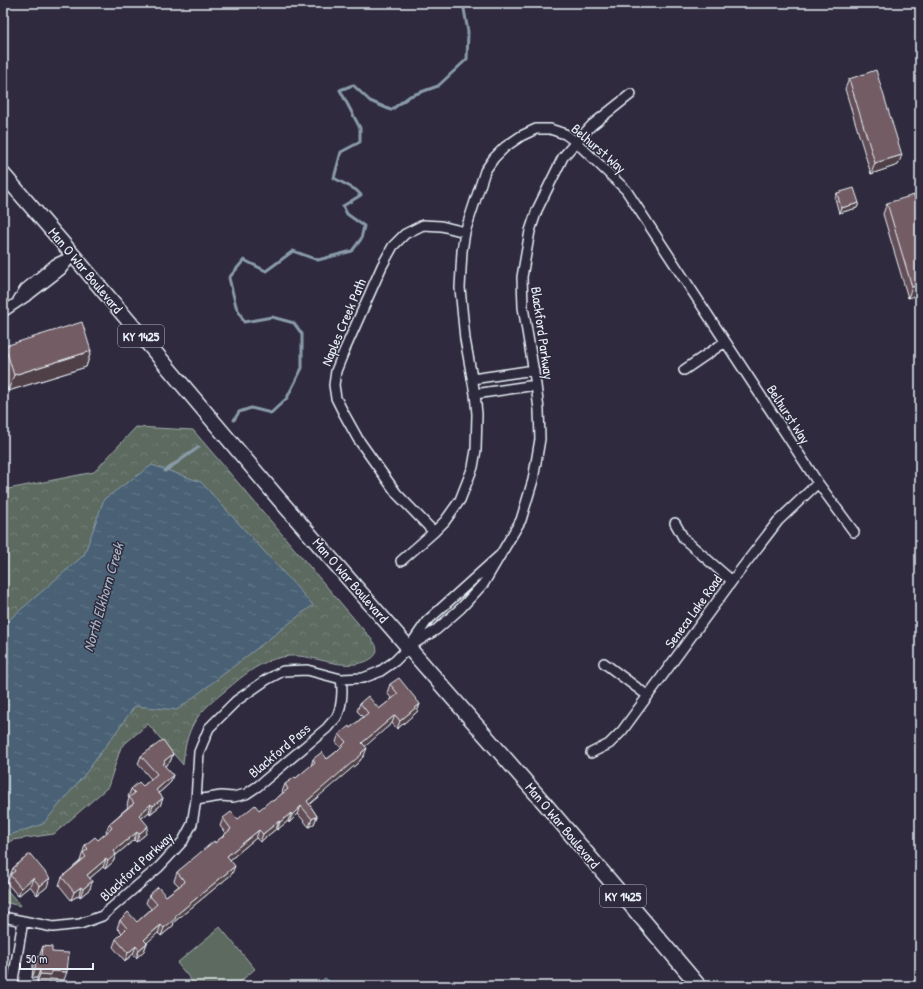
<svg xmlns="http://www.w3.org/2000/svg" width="923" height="989" viewBox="0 0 923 989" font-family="'Patrick Hand',sans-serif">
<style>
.forest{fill:url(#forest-crowns);stroke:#a2aeac}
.park{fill:#5d6a60;stroke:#a2aeac}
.water{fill:url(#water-ripples);stroke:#899ba9}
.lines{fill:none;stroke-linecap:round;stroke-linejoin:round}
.stream{stroke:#899ba9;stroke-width:3}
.minor-casing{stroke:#e8f1f8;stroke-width:12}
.primary-casing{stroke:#e8f1f8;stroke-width:17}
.minor{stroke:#2f2a3d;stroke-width:9}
.primary{stroke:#2f2a3d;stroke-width:14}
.wall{fill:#634e56;stroke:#e8f1f8}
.shaded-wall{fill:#504046;stroke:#e8f1f8}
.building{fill:#735b64;stroke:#e8f1f8}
.labels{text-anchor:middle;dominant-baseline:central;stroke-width:3;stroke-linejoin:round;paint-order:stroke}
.shield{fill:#2f2a3d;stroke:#b0b5c0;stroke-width:1}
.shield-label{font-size:13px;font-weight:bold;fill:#e8f1f8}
.street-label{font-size:14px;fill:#e8f1f8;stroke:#2f2a3d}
.water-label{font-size:15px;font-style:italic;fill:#a8b7c3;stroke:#2f2a3d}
</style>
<defs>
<pattern id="forest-crowns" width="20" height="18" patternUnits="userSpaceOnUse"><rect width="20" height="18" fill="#5d6a60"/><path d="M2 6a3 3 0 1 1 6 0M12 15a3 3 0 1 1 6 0" fill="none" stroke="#748078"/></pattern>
<pattern id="water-ripples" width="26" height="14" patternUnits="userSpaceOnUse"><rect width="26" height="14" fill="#496174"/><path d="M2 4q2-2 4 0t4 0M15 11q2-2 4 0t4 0" fill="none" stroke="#637889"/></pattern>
</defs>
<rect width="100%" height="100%" fill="#2f2a3d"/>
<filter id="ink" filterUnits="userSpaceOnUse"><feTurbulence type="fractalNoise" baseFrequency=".025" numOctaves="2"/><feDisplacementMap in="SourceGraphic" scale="8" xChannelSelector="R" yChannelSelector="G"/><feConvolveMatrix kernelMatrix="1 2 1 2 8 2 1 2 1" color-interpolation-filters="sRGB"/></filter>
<g filter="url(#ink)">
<path class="forest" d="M136,427L193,430L374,642C384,656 366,663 355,664C333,667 311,654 289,656C262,659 245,674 225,691C214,700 203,709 195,721C187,734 184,750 183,765L148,724L121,747L108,787L54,834L12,840L3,848V490L94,472Z
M3,885L21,906L3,902Z"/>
<path class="park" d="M220,927L255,969L235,986H196L177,963Z"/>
<path class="water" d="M152,465L201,482L313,605L177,710L135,706L86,773L43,824L3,837V625L84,555L104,499Z
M325,978L335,986H315Z"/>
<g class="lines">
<path class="stream" d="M234,420L239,412L251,408L271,413L287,398L302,368V334L294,323L272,317L244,322L236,306L229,278L244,260L266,271L293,251L318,260L352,251L361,239L364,226L347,214L343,206L361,195L356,190L334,178L341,152L360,142V128L340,90L353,85L370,101L391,110L410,96L438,86L467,59L468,32L463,3
M165,471L199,447"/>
<g class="minor-casing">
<path id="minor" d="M18,300L25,289L55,264L70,257
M3,312L30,294L61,270L73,255
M684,370L725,342
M472,379L534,370
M475,394L536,385
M675,523L684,539L732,581
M434,532L397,494L358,439L343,412L336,398L334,385L336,371L342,356L382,266L393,246L405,234L423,225L441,226L465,232
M401,561L434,532L445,521L460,500L473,467L476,450L477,414L475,394L465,339L460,288L462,251L465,232L485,171L494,158L505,147L521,136L536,129H550L565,134L576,142L626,190L818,483L854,532
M412,645L436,630L461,608L484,583L521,520L533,480L540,439L539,410L536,385L523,307L522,277L530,231L537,210L563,157L576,142L592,125L631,94
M604,663L648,696
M591,753L609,744L622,731L732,581L778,521L818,483
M196,800L221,796L233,797L246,794L258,786L327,728C330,724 333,721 336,718C342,708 343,690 341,679
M3,917L53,927L80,924L102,916L159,867L183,841L192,824L196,800L199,752L209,728L236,701L266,680L283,671L307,670L341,679L363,678L379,672L395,661L409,647L427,621L499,556
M12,986L23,921"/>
</g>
<g class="primary-casing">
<path id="primary" d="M3,174L73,255L278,498L546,805L699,986"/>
</g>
<use href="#minor" class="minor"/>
<use href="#primary" class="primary"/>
</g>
<path class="wall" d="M849,79L898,165L871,174L845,89Z
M837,193L859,203L857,208L839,213L835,198Z
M887,203L920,215V298L918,295L908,298L883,214Z
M5,346L91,351L86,367L8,391L3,375V351Z
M390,684L420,704L417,712L397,729L392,723L365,746L364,756L361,759L359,762L309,804L317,816L314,824L309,827L298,814L289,823L288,821L277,830L276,829L260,842L256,838L230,860L232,874L174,922L173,926L161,936L158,933L153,937L147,943L144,951L136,958L133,954L125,961L113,947L116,939L122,933L117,928L120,920L137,922L151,909L146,903L149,895L166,896L179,886L174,881L177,872L226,834L220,826L223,818L238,819L259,810L273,801L283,793L282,792L285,784L296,778L311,766L313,759H327L341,748L336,742L339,734L350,728L363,717L357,711L360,703L379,709L392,699L387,693Z
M173,754L170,762L164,766L173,775L170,783L159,793L163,798L160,806L150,814L149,812L141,818L146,834L136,842L134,840L116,855L113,862L105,869L103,867L90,878V889L80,897L79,895L71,900L59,885L62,877L80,861L85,845L98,840L107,833L106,832L109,824L128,807L127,805L129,798L128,797L131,789L143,786L151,779L138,764L141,756Z
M30,854L47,887L37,895L30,886L18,896L7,883L13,868Z
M43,946L52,952L64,980L49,979L48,983H37V978H32L33,965L36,957H40V954Z"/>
<path class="shaded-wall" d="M902,155L898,165L871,174L875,163Z
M859,203L857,208L839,213L841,208Z
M920,285V289L918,295L908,298L912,287Z
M91,351L86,367L8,391L14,375Z
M420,704L417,712L397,729L400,721Z
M395,715L392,723L360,751L362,743Z
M367,748L364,756L361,759L359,762L304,809L307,801Z
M173,754L170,762L164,767L160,773L164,761Z
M173,775L170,783L153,798L156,790Z
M163,798L160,806L150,814L153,806Z
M151,804L149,812L136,823L139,815Z
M301,806L298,814L289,823L292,815Z
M291,813L288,821L277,830L280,822Z
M317,816L314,824L309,827L312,819Z
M279,821L276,829L260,842L263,834Z
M148,826L146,834L136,842L139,834Z
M259,830L256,838L224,865L227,856Z
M137,832L134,840L116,855L113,862L105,869L108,861L114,851Z
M106,859L103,867L84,883L87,875Z
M235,866L232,874L174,922L173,926L161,936L164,928L175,916Z
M33,878L30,886L18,896L21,888Z
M50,878L47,887L37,895L40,886Z
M92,881L90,889L80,897L83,889Z
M81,887L79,895L71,900L74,892Z
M161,925L158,933L141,948L144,940Z
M147,943L144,951L136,958L139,950Z
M136,946L133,954L125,961L128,953Z
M35,970H40L37,978H32Z
M51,971L67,972L64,980L49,979L48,983H37L40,974Z"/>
<path class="building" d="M876,70L902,155L875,163L849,79Z
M854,188L859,203L841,208L837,193Z
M914,195L920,215V285L912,287L887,203Z
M82,322L91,351L14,375L5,346Z
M399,678L420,704L400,721L395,715L375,732L362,743L367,748L361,753L362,754L307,801L317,816L312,819L301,806L292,815L291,813L280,822L279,821L263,834L259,830L227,856L235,866L175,916L176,918L164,928L161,925L156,929L144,940L147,943L139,950L136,946L128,953L116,939L127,928L120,920L128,912L137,922L157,904L149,895L158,887L166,896L185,882L177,872L214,841L215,843L231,829L223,818L231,812L238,819L255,805L259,810L271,800L273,801L288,789L285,784L295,777L296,778L315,762L313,759L322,752L327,759L335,753L346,742L339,734L349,726L350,728L368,713L360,703L368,696L379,709L398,694L390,684Z
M163,740L173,754L164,761L165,763L163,764L173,775L156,790L163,798L153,806L151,804L139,815L148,826L139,834L137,832L114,851L116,854L108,861L106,859L87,875L92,881L83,889L81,887L74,892L62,877L86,857L83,853L88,849L85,845L95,837L98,840L112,828L109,824L134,803L129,797L135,793L131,789L139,782L143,786L157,774L141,756Z
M30,854L50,878L40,886L33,878L21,888L10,875L15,871L13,868Z
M43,946L52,947V952L69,953L67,972L51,971V975L40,974V970H35L36,957H42Z"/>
</g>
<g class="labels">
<g class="shield">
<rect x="118" y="325" width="46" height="22" rx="3"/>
<rect x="600" y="885" width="46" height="22" rx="3"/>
</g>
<g class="shield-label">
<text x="141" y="336">KY 1425</text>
<text x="623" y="896">KY 1425</text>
</g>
<g class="street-label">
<text transform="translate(599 148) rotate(41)">Belhurst Way</text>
<text transform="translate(86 270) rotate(50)">Man O War Boulevard</text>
<text transform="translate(343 322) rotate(-67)">Naples Creek Path</text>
<text transform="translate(543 333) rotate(82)">Blackford Parkway</text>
<text transform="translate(789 414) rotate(57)">Belhurst Way</text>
<text transform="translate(351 580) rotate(49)">Man O War Boulevard</text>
<text transform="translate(693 611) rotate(-54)">Seneca Lake Road</text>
<text transform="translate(279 750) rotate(-40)">Blackford Pass</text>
<text transform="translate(563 825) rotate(50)">Man O War Boulevard</text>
<text transform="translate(136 866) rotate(-43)">Blackford Parkway</text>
</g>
<g class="water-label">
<text transform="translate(103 597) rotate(-74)">North Elkhorn Creek</text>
</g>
</g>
<rect width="923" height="989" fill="none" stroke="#2f2a3d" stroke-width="16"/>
<rect x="8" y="8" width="907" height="973" fill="none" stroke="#e8f1f8" stroke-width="1.5" filter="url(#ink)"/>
<path d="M20 963v6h73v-6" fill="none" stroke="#e8f1f8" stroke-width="2"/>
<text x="26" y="963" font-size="12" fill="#e8f1f8" stroke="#2f2a3d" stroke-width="3" paint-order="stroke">50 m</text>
</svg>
